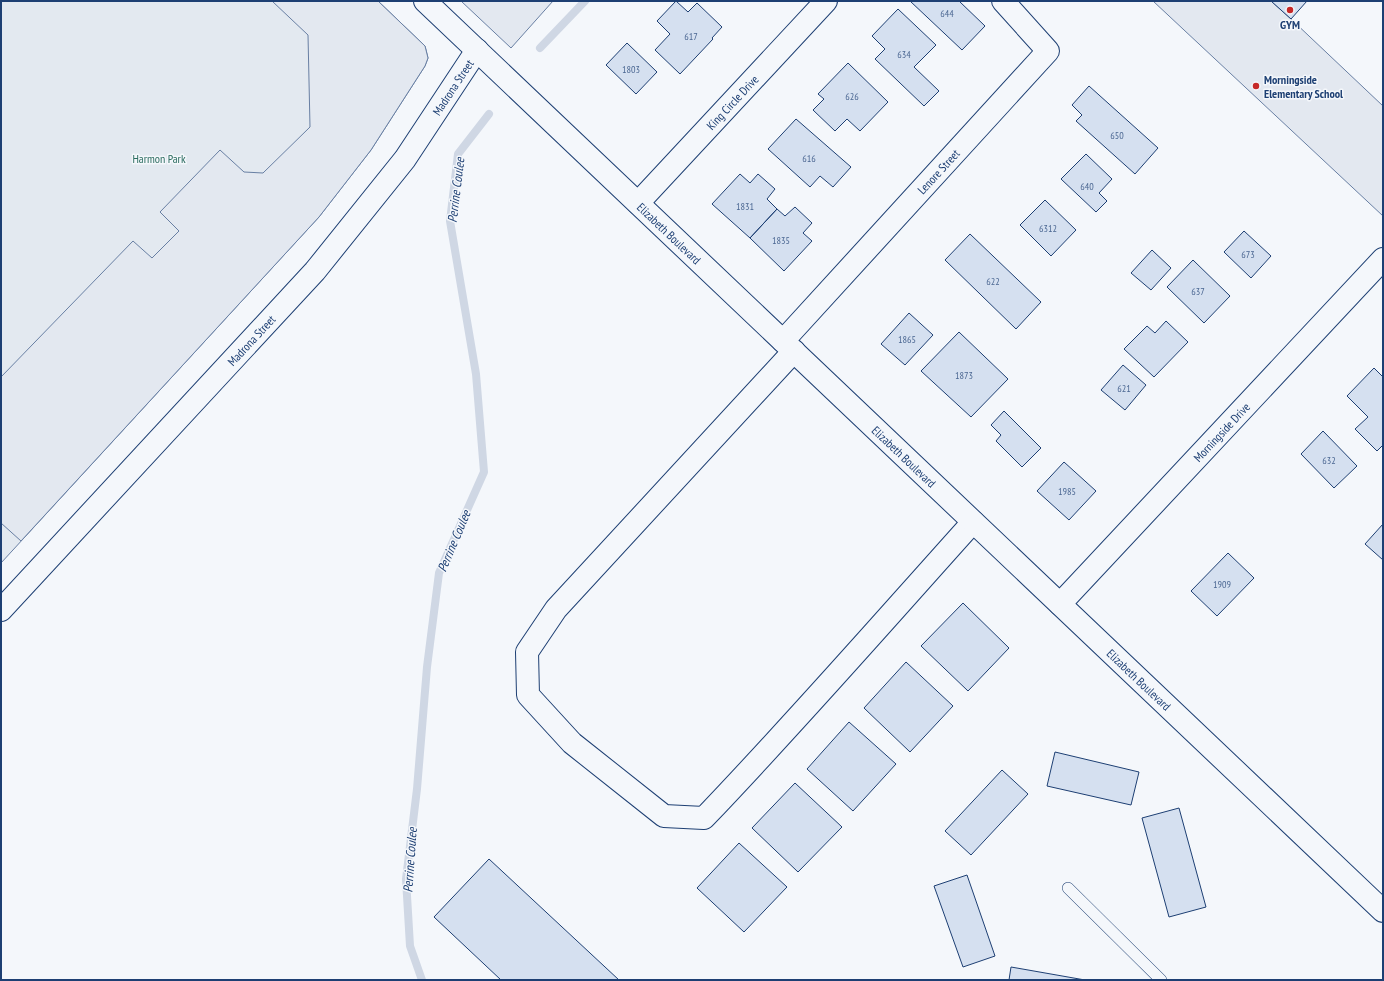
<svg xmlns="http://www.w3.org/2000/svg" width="1384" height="981" viewBox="0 0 1384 981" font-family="'PT Sans Narrow',sans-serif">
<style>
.green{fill:#e3e9f0;stroke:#687fa3}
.parking{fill:#e3e8f0;stroke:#687fa3}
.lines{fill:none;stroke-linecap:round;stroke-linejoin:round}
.stream{stroke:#cfd7e4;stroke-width:8}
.building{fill:#d5e0f0;stroke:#1d3f73}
.lane-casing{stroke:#1d3f73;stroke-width:12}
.street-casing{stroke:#1d3f73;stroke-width:24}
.secondary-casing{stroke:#1d3f73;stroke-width:24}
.lane{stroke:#f4f7fb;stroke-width:11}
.street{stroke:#f4f7fb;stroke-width:22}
.secondary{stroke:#f4f7fb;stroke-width:22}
.poi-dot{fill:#c62828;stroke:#f4f7fb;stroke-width:1.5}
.labels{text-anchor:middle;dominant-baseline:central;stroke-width:3;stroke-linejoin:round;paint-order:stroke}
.number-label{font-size:10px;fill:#4b6792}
.poi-label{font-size:12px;font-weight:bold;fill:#1d3f73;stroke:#f4f7fb}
.street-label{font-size:12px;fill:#1d3f73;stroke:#f4f7fb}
.park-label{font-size:12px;fill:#2c6c60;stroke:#f4f7fb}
.water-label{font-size:13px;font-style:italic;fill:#1d3f73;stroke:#f4f7fb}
</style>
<rect width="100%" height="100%" fill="#f4f7fb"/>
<path class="green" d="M1,1H378L425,46L428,58L425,66L371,150L319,217L1,563Z"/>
<path class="parking" d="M272,1H378L425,46L428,58L425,66L371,150L319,217L21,541L1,523V377L133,241L152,258L179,231L160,212L220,150L244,172L263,173L310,127L308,35Z
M461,1H553L511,48Z
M1153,1H1271L1291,19L1383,106V216Z"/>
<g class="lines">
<path class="stream" d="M540,48L585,1
M422,980L410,946L406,879L417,789L427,667L439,573L484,472L476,374L450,221L458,154L489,114"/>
</g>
<path class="building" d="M676,1L688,12L697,3L722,27L712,38L713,39L680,74L655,50L670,34L657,21Z
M910,1H959L985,26L962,50Z
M1271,1H1307L1291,19Z
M898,9L936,45L914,67L939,91L924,106L875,59L885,49L872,36Z
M627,43L657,72L636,94L606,65Z
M848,63L888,102L860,131L847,119L835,131L813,110L824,99L818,94Z
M1089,86L1158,148L1135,174L1076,121L1082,115L1072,105Z
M796,119L851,167L833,187L820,176L810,187L768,149Z
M1086,154L1112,179L1099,193L1107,201L1096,212L1061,179Z
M740,174L750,183L758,174L775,189L767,199L777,209L750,238L712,204Z
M1045,200L1076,230L1051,256L1020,225Z
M795,207L812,223L803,233L812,241L784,271L750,238L777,209L785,216Z
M1244,231L1271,256L1251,278L1224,252Z
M970,234L1041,302L1016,329L945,260Z
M1152,250L1171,268L1151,290L1131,273Z
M1193,260L1230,296L1204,323L1167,287Z
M909,313L933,335L905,365L881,344Z
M1166,321L1188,342L1154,377L1124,349L1147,326L1155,333Z
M959,332L1008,379L971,417L921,371Z
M1123,365L1146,385L1125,410L1101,390Z
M1374,368L1383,377V445L1377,451L1355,429L1368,417L1347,396Z
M1004,411L1041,448L1022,467L996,441L1001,435L991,425Z
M1323,431L1357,466L1334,488L1301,454Z
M1064,462L1096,491L1069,520L1037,491Z
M1383,524V560L1365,544Z
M1228,553L1254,578L1217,616L1191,591Z
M963,603L1009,648L968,691L921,646Z
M906,662L953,706L910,752L864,708Z
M849,722L896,764L853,811L807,769Z
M1055,752L1139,772L1131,805L1047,786Z
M1002,770L1028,794L971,855L945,831Z
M795,783L842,827L798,872L752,828Z
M1179,808L1206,907L1169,917L1142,818Z
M739,843L787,887L744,932L697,888Z
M489,859L619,980H501L434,917Z
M967,875L995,956L963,967L934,886Z
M1011,967L1085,980H1009Z"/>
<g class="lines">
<g class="lane-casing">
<path id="lane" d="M1068,888L1161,980"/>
</g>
<g class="street-casing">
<g id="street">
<path id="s1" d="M638,203L826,1"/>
<path id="s2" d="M783,341L1048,51L1003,1"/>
<path d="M794,351L556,609L527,652L528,695L572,743L664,816L704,818C796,722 884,621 973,522"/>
</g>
</g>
<g class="secondary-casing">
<g id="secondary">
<path id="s3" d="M425,1L1383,911"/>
<path id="s4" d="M1060,604L1383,259"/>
<path id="s5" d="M1,610L315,271L405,159L477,50"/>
</g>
</g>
<use href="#lane" class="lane"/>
<use href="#street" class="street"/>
<use href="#secondary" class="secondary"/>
</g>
<g class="poi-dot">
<circle cx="1290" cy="10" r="4"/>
<circle cx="1256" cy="86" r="4"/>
</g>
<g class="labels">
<g class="number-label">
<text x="947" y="13">644</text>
<text x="691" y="36">617</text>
<text x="904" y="54">634</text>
<text x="631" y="69">1803</text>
<text x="852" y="96">626</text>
<text x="1117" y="135">650</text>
<text x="809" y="158">616</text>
<text x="1087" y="186">640</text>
<text x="745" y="206">1831</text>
<text x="1048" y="228">6312</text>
<text x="781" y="240">1835</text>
<text x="1248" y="254">673</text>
<text x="993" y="281">622</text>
<text x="1198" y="291">637</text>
<text x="907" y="339">1865</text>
<text x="964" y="375">1873</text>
<text x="1124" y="388">621</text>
<text x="1329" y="460">632</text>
<text x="1067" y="491">1985</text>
<text x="1222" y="584">1909</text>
</g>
<g class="poi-label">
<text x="1290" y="24">GYM</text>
<text x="1264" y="79" text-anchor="start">Morningside<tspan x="1264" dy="14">Elementary School</tspan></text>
</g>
<g class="street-label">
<text stroke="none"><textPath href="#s5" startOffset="692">Madrona Street</textPath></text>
<text stroke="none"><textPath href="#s1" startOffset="138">King Circle Drive</textPath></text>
<text stroke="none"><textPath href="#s2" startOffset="230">Lenore Street</textPath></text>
<text stroke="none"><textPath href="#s3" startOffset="337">Elizabeth Boulevard</textPath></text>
<text stroke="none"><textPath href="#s5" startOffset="368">Madrona Street</textPath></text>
<text stroke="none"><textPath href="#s4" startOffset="236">Morningside Drive</textPath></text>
<text stroke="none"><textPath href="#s3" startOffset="661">Elizabeth Boulevard</textPath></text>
<text stroke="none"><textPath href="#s3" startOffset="985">Elizabeth Boulevard</textPath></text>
</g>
<g class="park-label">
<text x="159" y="158">Harmon Park</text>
</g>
<g class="water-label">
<text transform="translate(456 190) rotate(-83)">Perrine Coulee</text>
<text transform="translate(454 541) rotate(-67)">Perrine Coulee</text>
<text transform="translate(410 860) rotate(-86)">Perrine Coulee</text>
</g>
</g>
<rect width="1384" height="981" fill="none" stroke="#1d3f73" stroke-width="4"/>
</svg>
